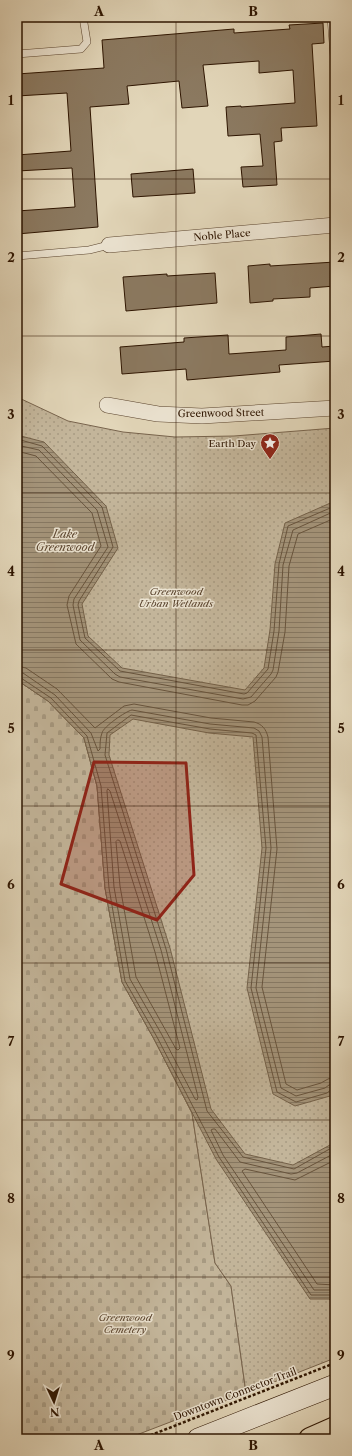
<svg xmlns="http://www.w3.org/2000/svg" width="352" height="1456" viewBox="0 0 352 1456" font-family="'Libre Caslon Text',serif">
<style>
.cemetery{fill:url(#cemetery-stones);stroke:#78644d}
.park{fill:url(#park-dots);stroke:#78644d}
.water{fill:url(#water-rules);stroke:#746149}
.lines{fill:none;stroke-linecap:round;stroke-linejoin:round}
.shore{stroke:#68543d;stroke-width:1}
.building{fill:#8b7960;stroke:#2d1400}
.service-casing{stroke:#5a442e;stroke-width:8}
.minor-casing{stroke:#5a442e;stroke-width:16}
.secondary-casing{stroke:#2d1400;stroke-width:22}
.motorway-casing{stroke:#2d1400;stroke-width:24}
.path{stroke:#2d1400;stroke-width:2.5;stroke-dasharray:3 2;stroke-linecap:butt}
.service{stroke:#ece4d2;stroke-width:7}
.minor{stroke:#ece4d2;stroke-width:15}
.secondary{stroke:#ece4d2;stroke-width:21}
.motorway{stroke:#e2d6b9;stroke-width:22}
.marked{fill:#8f2418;fill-opacity:0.2;stroke:#8f2418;stroke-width:3;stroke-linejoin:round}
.grid{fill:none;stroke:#2d1400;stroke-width:1;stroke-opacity:0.55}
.labels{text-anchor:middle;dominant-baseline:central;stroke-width:3;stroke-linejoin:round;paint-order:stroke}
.street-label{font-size:10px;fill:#2d1400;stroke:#ece4d2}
.poi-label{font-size:10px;fill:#2d1400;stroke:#ece4d2;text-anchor:end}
.park-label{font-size:10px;font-style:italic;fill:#5a442e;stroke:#ece4d2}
.water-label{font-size:11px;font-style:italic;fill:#5d4731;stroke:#ece4d2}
.neatline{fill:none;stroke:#2d1400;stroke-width:1.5}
.grid-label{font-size:13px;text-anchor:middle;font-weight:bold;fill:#2d1400}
</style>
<defs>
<pattern id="cemetery-stones" width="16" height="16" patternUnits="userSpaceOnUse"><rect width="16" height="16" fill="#c3b59a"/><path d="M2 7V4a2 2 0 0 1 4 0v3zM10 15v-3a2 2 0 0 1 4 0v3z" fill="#a89b83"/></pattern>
<pattern id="park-dots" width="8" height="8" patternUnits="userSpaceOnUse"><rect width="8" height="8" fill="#c3b59a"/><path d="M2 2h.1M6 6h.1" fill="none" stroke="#a89b83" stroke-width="1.8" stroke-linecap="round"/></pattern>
<pattern id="water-rules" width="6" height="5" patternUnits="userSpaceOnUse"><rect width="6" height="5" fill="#a4947a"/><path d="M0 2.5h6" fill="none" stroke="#867862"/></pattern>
</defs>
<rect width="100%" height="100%" fill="#e2d6b9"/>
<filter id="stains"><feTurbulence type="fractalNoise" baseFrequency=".005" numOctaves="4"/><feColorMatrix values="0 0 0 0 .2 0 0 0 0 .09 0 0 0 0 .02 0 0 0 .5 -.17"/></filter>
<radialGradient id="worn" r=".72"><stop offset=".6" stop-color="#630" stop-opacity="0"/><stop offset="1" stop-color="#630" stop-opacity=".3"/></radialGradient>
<path class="cemetery" d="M17,680L48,701L84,738L97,786L105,888L122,982L154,1039L192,1113L215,1263L231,1286L246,1393L126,1439H17Z"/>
<path class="park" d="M17,397L68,421L123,432L175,437L234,436L335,428V1358L246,1393L231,1286L215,1263L192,1113L154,1039L122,982L105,888L97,786L84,738L48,701L17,680Z"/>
<path class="water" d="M17,435L44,442L106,506L118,548L82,604L88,636L122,668L245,690L264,668L270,630L275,564L285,523L335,501V1091L330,1096L295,1106L273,1094L247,988L262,848L253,737L209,733L133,719L110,735L109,755L170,948L211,1109L245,1154L293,1165L330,1145L335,1140V1303L329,1299H310L216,1159L154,1039L122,982L105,888L97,786L84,738L48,701L17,680Z"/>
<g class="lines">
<path class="shore" d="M17,439L42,446L102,507L113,547L79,601L78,605L85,638L120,671L244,694L247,693L268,669L274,631L279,564L288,526L335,506
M17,445L39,450L97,510L108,547L74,599L73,605L80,640L115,674L120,677L243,699L251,697L271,674L273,670L279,631L283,565L293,530L335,511
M17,451L36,456L92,513L101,546L69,596L67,605L76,644L112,679L119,682L242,705H248L255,701L276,677L278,672L285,632L289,566L298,534L335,518
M17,666L26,668L57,689L95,728L124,706L134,704L211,718L254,722C262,724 266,729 268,737L277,849L262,987L286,1084L297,1090L321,1083L328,1079L335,1077
M17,672L23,673L55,695L91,733L98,751L100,749C100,744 100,738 102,733C103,727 126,711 132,710L210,724L254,728L259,731L262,737L271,848L256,988L281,1088L296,1096L325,1088L329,1085L335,1083
M17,677L21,678L51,698L87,736L101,786L109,888L125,981L157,1037L219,1157L311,1295H330L335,1298
M108,789L110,791L161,950L198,1097L197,1100L195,1099L162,1035L130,979L114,887L107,791Z
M118,840L120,841L155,952L180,1048L178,1050L176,1049L136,977L120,886L116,842Z
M335,1088L332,1089L327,1093L296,1102L277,1092L251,988L266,848L256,735L252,733L210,729L131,715L107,733L105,755L166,949L207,1111L243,1157L294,1169L335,1146
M335,1153L297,1173L291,1174L240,1162L215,1129H213L211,1130L223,1155L314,1290H331L335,1292
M335,1160L295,1180L245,1169L242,1171L317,1284L335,1285"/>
</g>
<path class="building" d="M323,23L324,43L312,44L317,126L281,128L282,141L274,142L277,185L243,187L241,167L263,166L260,134L228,136L226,107L241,106V107L295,103L293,70L259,73V61L203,65L208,106L182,108L179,81L127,86L129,104L90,107L98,227L17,234V211L75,207L72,168L17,171V155L71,151L67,93L17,96V74L104,68L102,40L234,29V33L290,29L289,25Z
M193,169L195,193L133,197L131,174Z
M335,262V286L310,288V297L273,299V301L250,303L248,266L270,264V266Z
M215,273L217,303L126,311L123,277L167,274V276Z
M321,334L322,347L335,346V361L279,365L280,372L187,380L186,369L122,374L120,347L184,342V338L228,335L229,354L286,350V337Z"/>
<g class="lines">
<g class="service-casing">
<path id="service" d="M331,17L335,69
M17,54L81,49L87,42L83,17
M17,256L89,250L109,245"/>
</g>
<g class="minor-casing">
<path id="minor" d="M109,245L335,225
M107,405L158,414L202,416L335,408"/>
</g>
<g class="secondary-casing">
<path id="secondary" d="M198,1439L335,1385"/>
</g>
<g class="motorway-casing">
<path id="motorway" d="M310,1439L335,1428"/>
</g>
<path class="path" d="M141,1439L335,1363"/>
<use href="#service" class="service"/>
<use href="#minor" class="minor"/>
<use href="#secondary" class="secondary"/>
<use href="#motorway" class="motorway"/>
</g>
<path class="marked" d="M94,762L186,763L194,875L157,920L61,884Z"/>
<path class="grid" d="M176,17V1439M17,179H335M17,336H335M17,493H335M17,650H335M17,806H335M17,963H335M17,1120H335M17,1277H335"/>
<defs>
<g id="sight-pin" transform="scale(1)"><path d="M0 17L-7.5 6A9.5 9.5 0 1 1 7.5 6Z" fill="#8f2418" stroke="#ece4d2"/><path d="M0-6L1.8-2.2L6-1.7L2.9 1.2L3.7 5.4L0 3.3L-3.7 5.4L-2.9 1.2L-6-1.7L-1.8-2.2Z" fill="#fff"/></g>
</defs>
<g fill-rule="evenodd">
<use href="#sight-pin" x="270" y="443"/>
</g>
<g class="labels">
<g class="street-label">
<text transform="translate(222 235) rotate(-5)">Noble Place</text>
<text transform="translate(221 413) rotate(-1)">Greenwood Street</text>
<text transform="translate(235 1394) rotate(-21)">Downtown Connector Trail</text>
</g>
<g class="poi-label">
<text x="256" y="443">Earth Day</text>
</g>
<g class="park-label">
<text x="176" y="591">Greenwood<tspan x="176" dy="12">Urban Wetlands</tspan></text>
<text x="125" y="1317">Greenwood<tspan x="125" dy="12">Cemetery</tspan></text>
</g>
<g class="water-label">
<text x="65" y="534">Lake<tspan x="65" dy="13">Greenwood</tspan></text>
</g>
</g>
<rect width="352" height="1456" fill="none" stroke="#e2d6b9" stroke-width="44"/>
<g transform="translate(54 1402) rotate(176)" stroke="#ece4d2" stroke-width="3" paint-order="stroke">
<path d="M0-3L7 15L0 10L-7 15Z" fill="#2d1400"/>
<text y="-6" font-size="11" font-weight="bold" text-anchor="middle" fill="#2d1400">N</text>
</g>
<rect x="22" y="22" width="308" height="1412" class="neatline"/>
<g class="grid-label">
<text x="99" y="16">A</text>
<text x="253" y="16">B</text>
<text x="11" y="105">1</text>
<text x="341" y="105">1</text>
<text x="11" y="262">2</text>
<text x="341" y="262">2</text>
<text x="11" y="419">3</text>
<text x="341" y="419">3</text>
<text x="11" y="576">4</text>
<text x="341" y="576">4</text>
<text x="11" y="733">5</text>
<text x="341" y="733">5</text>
<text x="11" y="889">6</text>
<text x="341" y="889">6</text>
<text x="11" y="1046">7</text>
<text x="341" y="1046">7</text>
<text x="11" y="1203">8</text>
<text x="341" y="1203">8</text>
<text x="11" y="1360">9</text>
<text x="341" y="1360">9</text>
<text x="99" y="1450">A</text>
<text x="253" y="1450">B</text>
</g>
<rect width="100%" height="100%" filter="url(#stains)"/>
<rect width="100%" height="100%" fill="url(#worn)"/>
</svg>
